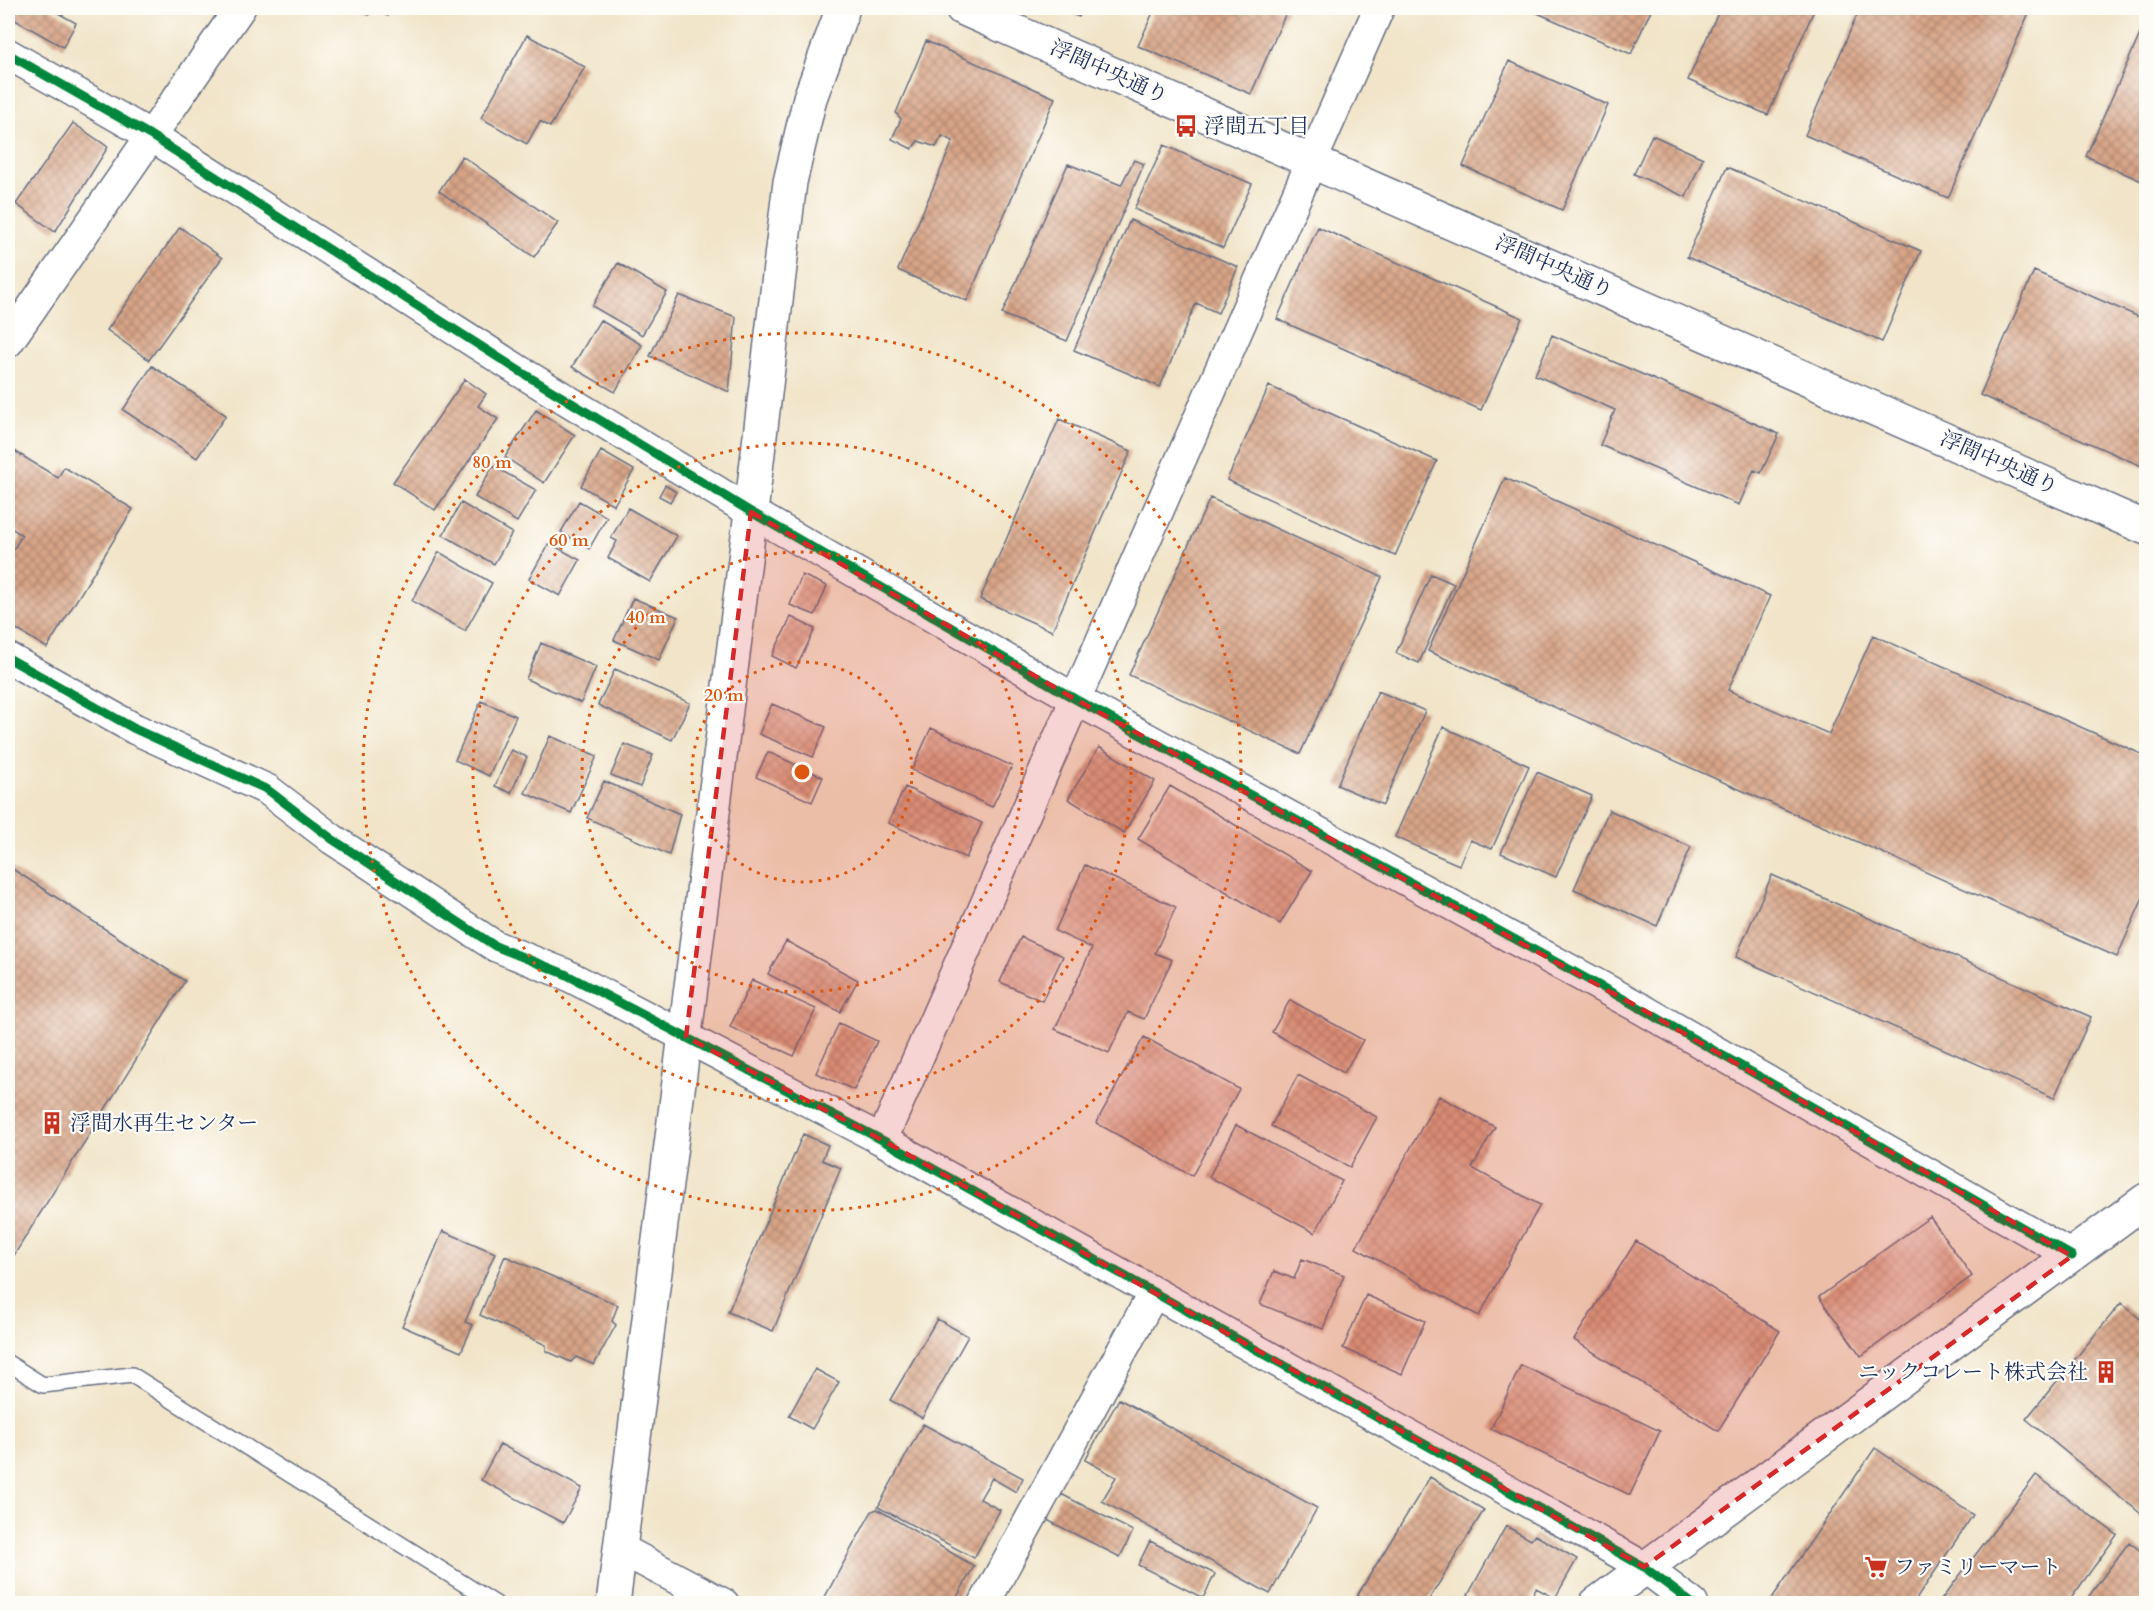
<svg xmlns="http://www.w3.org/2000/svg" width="2154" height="1611" viewBox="0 0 2154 1611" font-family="Cardo,'Noto Serif JP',serif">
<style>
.building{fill:url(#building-cross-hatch)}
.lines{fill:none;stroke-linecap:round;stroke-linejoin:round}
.service-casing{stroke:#666e83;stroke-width:18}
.minor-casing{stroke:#666e83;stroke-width:33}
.tertiary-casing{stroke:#666e83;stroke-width:36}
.service{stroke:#fff;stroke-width:15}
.minor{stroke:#fff;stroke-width:30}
.tertiary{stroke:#fff;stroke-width:33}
.cycleway-casing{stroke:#fdfcf7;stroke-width:13}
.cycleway{stroke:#00873e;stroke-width:9}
.marked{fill:#d62828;fill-opacity:0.2;stroke:#d62828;stroke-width:4.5;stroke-dasharray:12 8;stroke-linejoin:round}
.ring{fill:none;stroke:#de5710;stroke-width:3;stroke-dasharray:3 6}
.labels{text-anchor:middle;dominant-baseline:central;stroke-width:4.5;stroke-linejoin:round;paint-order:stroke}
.street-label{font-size:21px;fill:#1b2f5e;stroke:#fdfcf7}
.poi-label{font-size:21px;fill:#1b2f5e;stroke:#fdfcf7;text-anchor:start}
.centre{fill:#de5710;stroke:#fdfcf7;stroke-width:3}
.ring-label{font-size:18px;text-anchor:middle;font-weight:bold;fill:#de5710;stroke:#fdfcf7;stroke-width:4.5;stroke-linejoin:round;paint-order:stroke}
</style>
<defs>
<pattern id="building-cross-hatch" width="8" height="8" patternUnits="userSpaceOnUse" patternTransform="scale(1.5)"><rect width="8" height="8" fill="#d8a486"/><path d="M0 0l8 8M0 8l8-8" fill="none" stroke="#ae8671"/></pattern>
</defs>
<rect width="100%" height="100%" fill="#fdfcf7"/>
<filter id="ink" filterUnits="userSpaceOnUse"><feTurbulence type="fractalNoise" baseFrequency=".0167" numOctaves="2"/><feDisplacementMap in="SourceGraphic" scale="12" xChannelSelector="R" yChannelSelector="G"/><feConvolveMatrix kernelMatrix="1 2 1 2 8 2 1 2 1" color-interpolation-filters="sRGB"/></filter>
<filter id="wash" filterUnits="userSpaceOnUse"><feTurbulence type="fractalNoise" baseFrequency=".008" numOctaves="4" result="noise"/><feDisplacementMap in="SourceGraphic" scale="24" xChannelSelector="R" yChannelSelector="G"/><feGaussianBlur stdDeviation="1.35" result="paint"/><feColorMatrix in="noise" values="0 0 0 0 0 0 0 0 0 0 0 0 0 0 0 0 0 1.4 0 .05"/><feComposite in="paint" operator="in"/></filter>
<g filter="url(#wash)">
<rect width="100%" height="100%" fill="#f1e4c8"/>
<g id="blocks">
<path class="building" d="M8,8H49L76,23L63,47L8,16Z
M356,8H392L388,16L373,8L369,15Z
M1058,8H1083L1079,17Z
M1155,8H1288L1251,94L1138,46Z
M1526,8H1652L1631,54Z
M1720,8H1815L1768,115L1688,80Z
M1860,8H2031L1948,198L1805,135Z
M2145,23L2146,24V183L2086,156Z
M527,35L585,67L550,127L540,121L527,144L481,118Z
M926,41L1055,98L967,301L898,270L953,141L942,136L936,147L918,141L912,149L892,139L901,119L896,113Z
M1509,61L1608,105L1562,210L1463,166Z
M73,123L108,147L55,232L16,204Z
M1652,135L1703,158L1686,197L1634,174Z
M1164,145L1252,184L1223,248L1134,209Z
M462,156L558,223L534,257L439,191Z
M1134,160L1144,164L1067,341L1002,314L1068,164L1121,185Z
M1727,167L1921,251L1882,342L1687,257Z
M1130,220L1238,267L1218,313L1196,303L1160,387L1074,350Z
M180,227L222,258L149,360L107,330Z
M1318,227L1522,318L1481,410L1277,319Z
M618,263L667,292L642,335L592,306Z
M2034,271L2146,320V468L1980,395Z
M679,295L736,317L729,392L650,356Z
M600,320L642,345L615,392L572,367Z
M1552,335L1779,434L1761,473L1754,470L1739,505L1600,445L1615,410L1535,375Z
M152,366L226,415L197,458L123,410Z
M465,379L486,394L478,406L498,419L435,510L393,482Z
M1269,386L1437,461L1395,556L1227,480Z
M536,410L575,435L544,483L505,457Z
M1059,419L1131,451L1052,631L980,599Z
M8,447L58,478L64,467L133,509L47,648L8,624V559L22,535L8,526Z
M601,451L634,470L614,505L581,486Z
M493,466L536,490L517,522L475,497Z
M1505,478L1770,596L1728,690L1829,734L1873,635L2146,756V891L2117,957L1428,651Z
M665,485L676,492L670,502L659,496Z
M1210,498L1382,577L1300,754L1129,675Z
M579,501L607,517L589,549L561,532Z
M461,503L512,533L494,564L443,535Z
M628,508L677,536L650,582L608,558L617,541L611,538Z
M549,543L580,560L560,596L529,579Z
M439,552L492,583L465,631L412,601Z
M1431,574L1454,584L1419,663L1396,653Z
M802,575L827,586L815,615L790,605Z
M633,598L678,617L659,660L614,640Z
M791,617L815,629L796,668L772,656Z
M541,643L596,667L581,703L526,679Z
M615,669L690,703L672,740L598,705Z
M1378,691L1425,711L1383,805L1337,785Z
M481,701L516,716L489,776L455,760Z
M772,704L826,727L813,757L759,734Z
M1443,727L1529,766L1492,849L1470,840L1459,865L1395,837Z
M931,728L1012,766L992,807L912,770Z
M550,736L597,756L571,813L525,793Z
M624,744L653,755L640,787L611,775Z
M1099,747L1155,781L1124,833L1068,799Z
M511,750L527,757L511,793L495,786Z
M768,752L823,777L812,802L756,777Z
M1537,772L1592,796L1556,877L1501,853Z
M604,781L680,814L669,855L587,818Z
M1170,786L1312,871L1280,924L1138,839Z
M905,787L982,823L966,858L888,823Z
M1609,810L1691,847L1657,926L1574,889Z
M1085,865L1176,907L1155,953L1172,960L1144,1019L1128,1012L1109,1053L1055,1029L1092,948L1055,931Z
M8,866L185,981L8,1265Z
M1772,875L2091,1017L2054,1098L1736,957Z
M1021,937L1063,956L1042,1001L1000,982Z
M786,941L858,980L840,1012L768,974Z
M752,980L816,1009L794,1056L730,1027Z
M1290,1000L1363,1040L1344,1073L1272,1032Z
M839,1023L877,1041L854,1090L816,1073Z
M1144,1037L1239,1089L1192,1176L1096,1123Z
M1298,1075L1377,1117L1350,1167L1271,1126Z
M1439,1096L1495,1127L1472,1168L1540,1205L1479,1316L1356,1248Z
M1236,1125L1342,1181L1315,1233L1209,1177Z
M803,1134L828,1145L822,1160L841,1168L773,1331L728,1312Z
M1930,1217L1972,1276L1861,1356L1819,1297Z
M443,1231L495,1253L465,1322L473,1325L461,1352L402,1326Z
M1636,1241L1780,1331L1718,1431L1574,1340Z
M505,1256L618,1305L612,1321L616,1325L594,1365L576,1357L571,1362L546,1351V1345L480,1315Z
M1302,1259L1344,1275L1323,1329L1260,1304L1274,1271L1294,1279Z
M1366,1295L1425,1321L1402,1374L1343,1348Z
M2121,1303L2146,1324V1518L2026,1419Z
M937,1319L968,1336L922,1418L890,1400Z
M1521,1365L1660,1431L1630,1495L1491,1429Z
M815,1369L839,1382L812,1429L789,1416Z
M1119,1399L1317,1508L1270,1594L1102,1501L1116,1477L1085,1460Z
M923,1424L1023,1478L1016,1492L992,1478L980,1499L1000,1510L974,1558L878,1507Z
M500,1444L582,1488L563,1523L481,1480Z
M1875,1448L1973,1515L1913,1604H1768Z
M2036,1475L2117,1535L2067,1604H1938Z
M1430,1477L1484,1510L1428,1601L1432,1604H1352Z
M1061,1494L1133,1531L1120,1557L1047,1520Z
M877,1509L974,1566L953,1604H821L872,1511Z
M1506,1526L1531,1540L1535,1535L1577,1559L1555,1598L1536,1588L1528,1604H1483L1468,1595Z
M1150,1541L1215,1574L1203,1598L1138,1565Z
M2129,1542L2146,1555V1604H2083Z"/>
</g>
</g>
<g filter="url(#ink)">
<use href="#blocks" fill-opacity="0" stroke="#666e83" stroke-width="1.5"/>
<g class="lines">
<g class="service-casing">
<path id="service" d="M8,1363L43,1385L132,1375L496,1604"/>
</g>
<g class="minor-casing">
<path id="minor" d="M8,54L150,135L521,372L751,512L1075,699L1640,1008L2072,1256
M8,342L240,8
M8,658L135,729L268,790L332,839L495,946L565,974L882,1140L1644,1567L1693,1604
M882,1140L1379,8
M619,1548L724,1604
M984,1604L1153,1294"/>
</g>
<g class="tertiary-casing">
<path id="tertiary" d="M962,8L2146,528
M613,1604L751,512L790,182L810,98L843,8
M1596,1604L2146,1200"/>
</g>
<use href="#service" class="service"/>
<use href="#minor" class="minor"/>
<use href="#tertiary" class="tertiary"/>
<g class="cycleway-casing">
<path id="cycleway" d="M8,54L150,135L521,372L751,512L1075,699L1640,1008L2072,1256
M8,658L135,729L268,790L332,839L495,946L565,974L882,1140L1644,1567L1693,1604"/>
</g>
<use href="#cycleway" class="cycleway"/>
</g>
</g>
<path class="marked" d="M751,512L1075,699L1640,1008L2072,1256L1644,1567L882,1140L686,1037Z"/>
<g class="ring">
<circle cx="802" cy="772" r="110"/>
<circle cx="802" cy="772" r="220"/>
<circle cx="802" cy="772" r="329"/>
<circle cx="802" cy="772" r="439"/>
</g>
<defs>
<g id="bus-bare" transform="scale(1.8)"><path d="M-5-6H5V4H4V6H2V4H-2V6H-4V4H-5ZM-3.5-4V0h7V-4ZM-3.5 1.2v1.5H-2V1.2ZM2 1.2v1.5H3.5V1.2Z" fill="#c8321e" stroke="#fdfcf7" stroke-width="2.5" paint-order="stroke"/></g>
<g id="building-bare" transform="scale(1.8)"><path d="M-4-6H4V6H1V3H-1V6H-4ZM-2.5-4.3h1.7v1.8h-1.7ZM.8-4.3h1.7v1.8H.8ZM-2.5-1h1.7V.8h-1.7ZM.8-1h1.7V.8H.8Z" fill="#c8321e" stroke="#fdfcf7" stroke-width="2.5" paint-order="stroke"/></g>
<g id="supermarket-bare" transform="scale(1.8)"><path d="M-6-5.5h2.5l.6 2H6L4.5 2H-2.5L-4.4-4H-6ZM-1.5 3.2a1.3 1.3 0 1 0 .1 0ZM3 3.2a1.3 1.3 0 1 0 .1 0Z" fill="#c8321e" stroke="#fdfcf7" stroke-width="2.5" paint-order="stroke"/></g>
</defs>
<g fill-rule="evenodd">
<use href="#bus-bare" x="1186" y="126"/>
<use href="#building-bare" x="52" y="1123"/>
<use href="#building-bare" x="2106" y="1372"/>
<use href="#supermarket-bare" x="1876" y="1567"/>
</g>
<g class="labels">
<g class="street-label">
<text transform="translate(1109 72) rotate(24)">浮間中央通り</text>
<text transform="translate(1554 267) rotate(24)">浮間中央通り</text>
<text transform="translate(1999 463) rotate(24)">浮間中央通り</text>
</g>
<g class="poi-label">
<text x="1204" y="126">浮間五丁目</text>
<text x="70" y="1123">浮間水再生センター</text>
<text x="2088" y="1372" text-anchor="end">ニックコレート株式会社</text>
<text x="1894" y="1567">ファミリーマート</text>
</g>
</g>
<circle cx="802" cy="772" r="9" class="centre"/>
<g class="ring-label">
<text x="492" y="468">80 m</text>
<text x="569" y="546">60 m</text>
<text x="646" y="623">40 m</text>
<text x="724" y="701">20 m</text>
</g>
<rect width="2154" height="1611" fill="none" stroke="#fdfcf7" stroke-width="30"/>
</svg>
